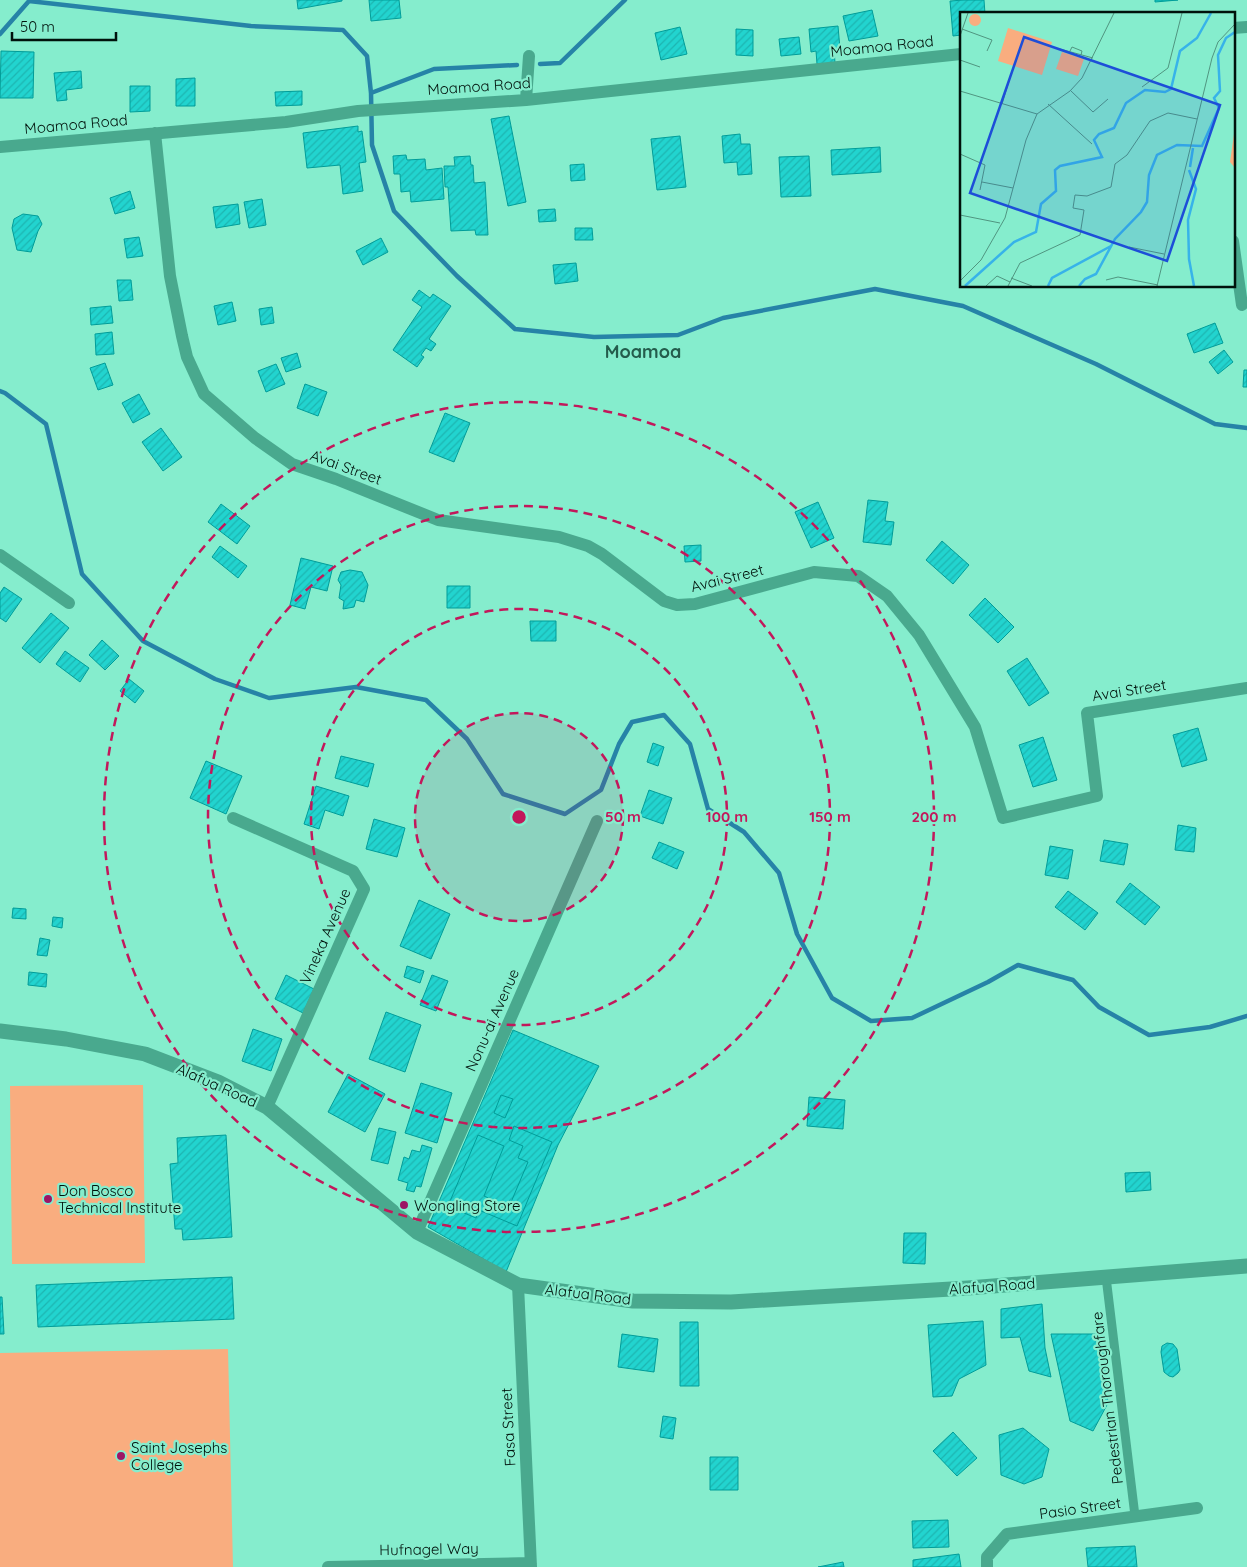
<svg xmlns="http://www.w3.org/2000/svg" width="1247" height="1567" viewBox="0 0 1247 1567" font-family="Quicksand,sans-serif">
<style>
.green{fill:#f9ad7f}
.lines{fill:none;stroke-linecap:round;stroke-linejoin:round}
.stream{stroke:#2683a7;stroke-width:4.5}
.building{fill:url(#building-hatch);stroke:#009d99}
.pedestrian{stroke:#49a98e;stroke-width:9}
.minor{stroke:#49a98e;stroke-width:12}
.tertiary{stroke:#49a98e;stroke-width:15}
.ring{fill:none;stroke:#c2185b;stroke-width:2.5;stroke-dasharray:9 6}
.poi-dot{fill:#9d1565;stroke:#85edcd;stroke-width:2}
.labels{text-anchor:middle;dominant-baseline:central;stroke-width:4.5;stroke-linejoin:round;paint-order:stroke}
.street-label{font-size:15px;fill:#00120c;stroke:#85edcd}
.poi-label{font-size:15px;fill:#00120c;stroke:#85edcd;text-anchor:start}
.quarter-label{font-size:18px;font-weight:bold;fill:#245c4c;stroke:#85edcd}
.inset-river{fill:none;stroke:#37b3e9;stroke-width:2.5}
.inset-road{fill:none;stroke:#509580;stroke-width:1}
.view{fill:#1d4ed8;fill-opacity:0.15;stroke:#1d4ed8;stroke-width:2.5}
.inset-edge{fill:none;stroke:#00120c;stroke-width:2.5}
.centre{fill:#c2185b;stroke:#85edcd;stroke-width:2.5}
.ring-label{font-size:15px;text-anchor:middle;font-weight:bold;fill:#c2185b;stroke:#85edcd;stroke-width:4.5;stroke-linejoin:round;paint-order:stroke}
</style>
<defs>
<pattern id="building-hatch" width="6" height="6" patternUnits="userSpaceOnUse" patternTransform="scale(1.25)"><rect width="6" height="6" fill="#22d4cf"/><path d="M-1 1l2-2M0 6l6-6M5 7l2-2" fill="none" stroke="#1db5b1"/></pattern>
</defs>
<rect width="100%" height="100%" fill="#85edcd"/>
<path class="green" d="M143,1085L145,1263L12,1264L10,1086Z
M228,1349L233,1567H0V1353Z"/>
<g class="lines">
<path class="stream" d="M0,34L29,1L251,26L343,30L367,56L371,93L372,145L394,211L457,276L515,329L594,337L678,335L723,318L875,289L963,306L1096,364L1215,424L1247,428
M540,64L560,63L625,0
M371,93L434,69L517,65
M0,391L5,393L46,424L82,574L143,641L215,679L269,698L356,687L426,700L467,739L503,794L565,814L601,790L619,744L632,722L664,715L690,744L708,809L744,832L779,873L797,934L832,998L871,1021L912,1018L988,982L1018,965L1073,980L1099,1007L1149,1035L1210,1027L1247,1016"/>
</g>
<path class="building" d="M297,0H342V1L298,9Z
M369,0H399L401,18L371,21Z
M964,0H984L985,14H961V35L953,36L950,1Z
M1155,0H1178L1155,2Z
M872,10L878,36L849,41L843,16Z
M838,26L840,49H834L835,63L817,64L816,51L811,52L809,29Z
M680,27L687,54L661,60L655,33Z
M736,29L753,30V56L736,55Z
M799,37L801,54L781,56L779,39Z
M1,51L34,52L33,98H0Z
M81,71L82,88L66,90L67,100L57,101L54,73Z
M195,78V106H176V79Z
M130,86H150V111L130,112Z
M302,91V105L276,106L275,92Z
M509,116L526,202L508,206L491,119Z
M358,126V132L362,131L366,162L359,163L363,191L343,194L340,165L307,168L303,133Z
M740,134L741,144H750L752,174L738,175L737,162L724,163L722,136Z
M680,136L686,187L657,190L651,139Z
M880,147L881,172L832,175L831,150Z
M406,155L407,160L425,159L426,170L442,168L444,199L411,202L410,191L401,192L400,174H394L393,156Z
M470,156L471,165H473L474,183L485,182L488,235H476L475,230L451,231L448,187H445L444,166H455L454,157Z
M809,156L811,196L781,197L779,157Z
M584,164L585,180L571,181L570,165Z
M130,191L135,208L115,214L110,198Z
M262,199L266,225L249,228L244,202Z
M238,204L240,224L216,228L213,207Z
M555,209L556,221L539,222L538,210Z
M23,214L38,216L42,224L38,231L31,252L17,250L12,228L14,219Z
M575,228H592L593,240H575Z
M139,237L143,256L127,258L124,239Z
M381,238L388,252L363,265L356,251Z
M576,263L578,281L555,284L553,265Z
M117,280H131L133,300L119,301Z
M419,290L430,298L433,294L451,306L429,339L436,344L431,351L426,348L421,355L424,357L417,367L393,350L422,307L412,300Z
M232,302L236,321L218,325L214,306Z
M111,306L113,323L91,325L90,308Z
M272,307L274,323L261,325L259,309Z
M1215,323L1223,343L1194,353L1187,334Z
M112,332L114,354L96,355L95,334Z
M1224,350L1233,362L1218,374L1209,362Z
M297,353L301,367L286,372L281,358Z
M105,363L113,385L98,390L90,368Z
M276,364L285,384L266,392L258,371Z
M1244,370H1247V387H1243Z
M305,384L327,392L318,416L297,408Z
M139,394L150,414L133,423L122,403Z
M445,413L470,423L454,462L429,452Z
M161,428L182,457L163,471L142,442Z
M868,500L888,502L885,521L894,522L891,545L863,542Z
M818,502L834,538L811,548L795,512Z
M221,504L250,526L237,544L208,522Z
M942,541L969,565L953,584L926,560Z
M701,545V561L685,562L684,546Z
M220,546L247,566L238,578L212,557Z
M301,558L333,566L327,591L311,587L305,609L290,605Z
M350,570L362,572L368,585L364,602L356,600L354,607L343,609L344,601L339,598L341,585L338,580L341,572Z
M447,586H470V608H447Z
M4,587L22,599L6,622L0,618V593Z
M985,598L1014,627L998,643L969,615Z
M51,613L69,628L40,663L22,648Z
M530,621H556V641H531Z
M102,640L119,656L105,670L89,655Z
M65,651L89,668L80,682L56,664Z
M1027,658L1049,693L1029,706L1007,671Z
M129,679L144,691L135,703L120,691Z
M1198,728L1207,760L1182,767L1173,735Z
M1043,737L1057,780L1033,787L1019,745Z
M653,743L664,747L658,766L647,762Z
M341,756L374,764L368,787L335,778Z
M206,761L242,776L226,814L190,798Z
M316,786L349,796L343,816L325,810L319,829L304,824Z
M649,790L672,798L663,824L640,816Z
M374,819L405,828L397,857L366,849Z
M1178,825L1196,828L1194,852L1175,850Z
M1104,840L1128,844L1124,865L1100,861Z
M659,842L684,852L677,869L652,858Z
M1050,846L1073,850L1068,879L1045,875Z
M1130,883L1160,907L1145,925L1116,902Z
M1068,891L1098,913L1085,930L1055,907Z
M419,900L450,914L431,959L400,946Z
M13,908L26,909V919L12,918Z
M53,917L63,918L62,928L52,926Z
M40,938L50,940L47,956L37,955Z
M407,966L424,971L420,983L404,977Z
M29,972L47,974L46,987L28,985Z
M286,975L314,989L303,1013L275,999Z
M432,975L448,981L436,1011L420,1005Z
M386,1012L421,1025L405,1072L369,1059Z
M253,1029L282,1039L271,1071L242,1061Z
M513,1030L599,1066L558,1145L506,1272L428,1227Z
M348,1074L385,1094L365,1132L328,1112Z
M421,1083L452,1093L437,1143L405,1133Z
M501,1095L513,1099L505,1118L494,1113Z
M809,1097L845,1100L843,1129L807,1126Z
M514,1126L552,1142L517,1226L479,1210L476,1218L448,1206L478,1135L504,1146L484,1196L509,1207L528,1162L518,1158L523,1146L509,1140Z
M379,1128L396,1132L388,1164L371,1160Z
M226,1135L232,1237L183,1240L182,1229H175L170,1164L178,1163L177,1138Z
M422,1145L432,1148L421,1187L416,1186L414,1192L406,1190L408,1183L398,1180L404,1157L409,1159L412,1150L420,1152Z
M1150,1172L1151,1190L1126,1192L1125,1173Z
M904,1233H926L925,1264L903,1263Z
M232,1277L234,1319L38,1327L36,1285Z
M0,1297H2L4,1334H0Z
M1042,1304L1045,1348L1051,1377L1029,1371L1020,1337L1001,1338V1309Z
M983,1321L986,1365L959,1379L952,1396L933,1397L928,1325Z
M680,1322H698L699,1386H680Z
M622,1334L658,1339L654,1372L618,1367Z
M1051,1334H1101L1108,1403L1093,1431L1070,1421Z
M1167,1343L1173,1344L1177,1349L1180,1370L1178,1373L1173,1377L1169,1376L1164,1372L1161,1352L1162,1346Z
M663,1416L676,1418L673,1439L660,1437Z
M1023,1428L1049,1449L1042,1477L1024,1484L1001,1475L999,1435Z
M953,1432L977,1458L957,1476L933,1451Z
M710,1457H738V1490H710Z
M948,1520L949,1547L913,1548L912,1521Z
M1135,1546L1137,1567H1088L1086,1548Z
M959,1554L961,1567H913V1560Z
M843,1562L844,1567H818Z"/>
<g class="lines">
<path class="pedestrian" d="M1106,1277L1135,1516"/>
<path class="minor" d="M1233,28L1247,27
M526,100L529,56
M155,133L170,276L182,336L187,357L204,394L255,438L292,464L336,479L438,520L559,537L588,546L602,554L664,601L677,605L695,604L814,572L858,576L887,596L919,635L975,727L1003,818L1097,796L1087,713L1247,688
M0,147L286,122L358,111L526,100L961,54
M1233,241L1242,305
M0,555L69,603
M233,818L353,871L364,889L267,1107
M417,1232L597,821
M518,1285L531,1567
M328,1567L531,1563
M987,1567V1557L1007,1534L1197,1508"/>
<path class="tertiary" d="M0,1031L66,1039L145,1054L218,1082L267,1107L417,1232L518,1285L633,1301L731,1302L968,1288L1247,1266"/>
</g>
<circle cx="519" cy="817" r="104" fill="#c2185b" fill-opacity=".12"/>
<g class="ring">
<circle cx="519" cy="817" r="104"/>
<circle cx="519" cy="817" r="208"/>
<circle cx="519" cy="817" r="311"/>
<circle cx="519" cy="817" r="415"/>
</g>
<g class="poi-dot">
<circle cx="48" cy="1199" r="5"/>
<circle cx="404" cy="1205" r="5"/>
<circle cx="121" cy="1456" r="5"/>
</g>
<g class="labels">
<g class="street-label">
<text transform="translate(882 46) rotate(-6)">Moamoa Road</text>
<text transform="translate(479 86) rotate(-4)">Moamoa Road</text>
<text transform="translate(76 124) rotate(-5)">Moamoa Road</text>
<text transform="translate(346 467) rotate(20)">Avai Street</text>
<text transform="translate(727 578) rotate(-14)">Avai Street</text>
<text transform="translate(1129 690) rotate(-9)">Avai Street</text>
<text transform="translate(325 936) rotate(-66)">Vineka Avenue</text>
<text transform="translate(492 1020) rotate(-66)">Nonu-ai Avenue</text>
<text transform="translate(217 1085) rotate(24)">Alafua Road</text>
<text transform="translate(992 1286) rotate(-4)">Alafua Road</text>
<text transform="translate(588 1294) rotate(7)">Alafua Road</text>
<text transform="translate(1107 1398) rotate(-97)">Pedestrian Thoroughfare</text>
<text transform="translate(508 1427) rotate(-93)">Fasa Street</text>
<text transform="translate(1080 1508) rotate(-8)">Pasio Street</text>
<text transform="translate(429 1549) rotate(-1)">Hufnagel Way</text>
</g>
<g class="poi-label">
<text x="58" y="1190">Don Bosco<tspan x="58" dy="17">Technical Institute</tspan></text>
<text x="414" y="1205">Wongling Store</text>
<text x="131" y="1447">Saint Josephs<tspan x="131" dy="17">College</tspan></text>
</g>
<g class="quarter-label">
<text x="643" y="351">Moamoa</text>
</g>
</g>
<g transform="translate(960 12)">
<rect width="275" height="275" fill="#85edcd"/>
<path d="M9 8a6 6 0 1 1 12 0a6 6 0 1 1-12 0ZM48,16L92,30L82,63L38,49ZM102,40L124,47L118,64L96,57ZM275,115V156L270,150Z" fill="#f9ad7f"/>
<path class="inset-river" d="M230,155L233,136M229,158L236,177L228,208L229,247L234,274M5,274L54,230L76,220L81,192L96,179L95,158L100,154L142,145L134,128L139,122L154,116L166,91L185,78L205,80L211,77L220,39L237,26L251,1M88,274L92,266L151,234M119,274L125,267L136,262L155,227L181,200L187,190L189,163L197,143L217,133L242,134L259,96L254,86L260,79L258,43L266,26L275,20"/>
<path class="inset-road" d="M2,17L32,28L27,39M0,24L8,1M100,37L133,46M110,39L112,35L122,39L121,43M0,48L20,55M182,75L208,56L222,1M0,79L77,102M111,79L133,100L148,87M42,92L50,66M88,92L132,132M0,142L25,153L20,178M22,170L53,176M0,203L40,211M169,235L204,242M51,266L72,274M146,268L158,265L198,273M0,269L21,248L45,206L66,128L77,102L110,79L122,66L154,1M26,274L37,264L50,270M48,274L60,251L120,223L124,198L113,196L115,183L127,184L151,175L155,152L167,143L190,109L208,101L237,107M197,274L252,46L258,30L275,12"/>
<path class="view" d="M64,25L260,93L207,249L10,181Z"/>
<rect width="275" height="275" class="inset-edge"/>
</g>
<circle cx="519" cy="817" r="8" class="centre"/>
<g class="ring-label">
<text x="623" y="822">50 m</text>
<text x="727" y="822">100 m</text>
<text x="830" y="822">150 m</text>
<text x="934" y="822">200 m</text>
</g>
<path d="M12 32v8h104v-8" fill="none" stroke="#00120c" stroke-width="2.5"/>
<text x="20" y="32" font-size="15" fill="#00120c" stroke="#85edcd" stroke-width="4" paint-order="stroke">50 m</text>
</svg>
